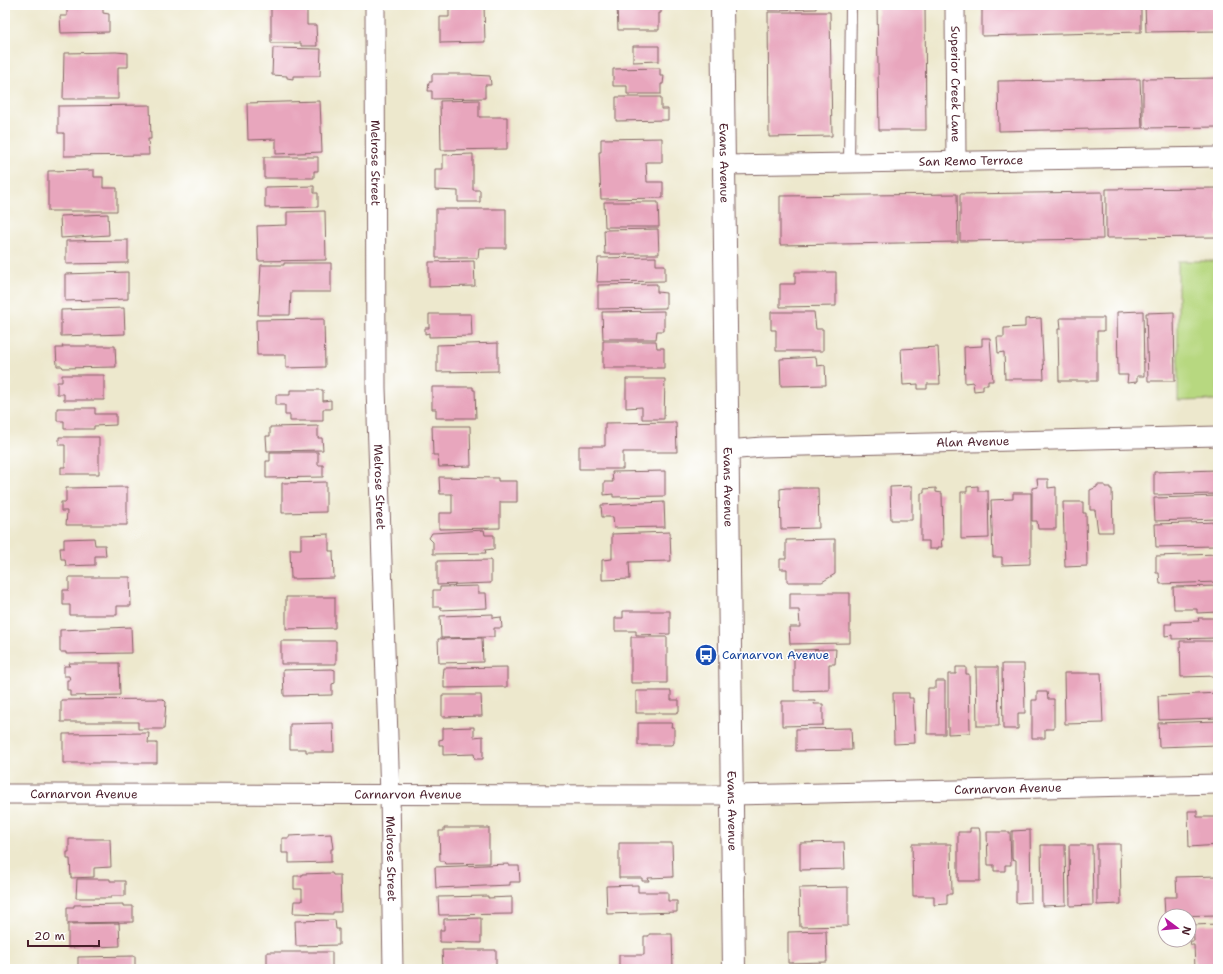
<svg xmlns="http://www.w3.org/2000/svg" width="1223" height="974" viewBox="0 0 1223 974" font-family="'Shantell Sans',sans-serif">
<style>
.green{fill:#b7d880;stroke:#807c56}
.building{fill:#e8a6bd}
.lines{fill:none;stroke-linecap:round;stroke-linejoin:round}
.service-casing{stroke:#836564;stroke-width:12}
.minor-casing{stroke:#836564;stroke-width:21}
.tertiary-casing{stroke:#836564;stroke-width:24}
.service{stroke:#fff;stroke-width:10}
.minor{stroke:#fff;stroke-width:19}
.tertiary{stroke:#fff;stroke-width:22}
.labels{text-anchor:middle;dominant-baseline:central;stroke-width:3;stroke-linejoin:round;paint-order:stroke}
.street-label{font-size:12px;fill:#4a1f2b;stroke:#fff}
.transit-label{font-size:12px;fill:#164399;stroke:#fff;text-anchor:start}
</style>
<rect width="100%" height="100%" fill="#fff"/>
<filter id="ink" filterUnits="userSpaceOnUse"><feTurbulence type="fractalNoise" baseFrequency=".025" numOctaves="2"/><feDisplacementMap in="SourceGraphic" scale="8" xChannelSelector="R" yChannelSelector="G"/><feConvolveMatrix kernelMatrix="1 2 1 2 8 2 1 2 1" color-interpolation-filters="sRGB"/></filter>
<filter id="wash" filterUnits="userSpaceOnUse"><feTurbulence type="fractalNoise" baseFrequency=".012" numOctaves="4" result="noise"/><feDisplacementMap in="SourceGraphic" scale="16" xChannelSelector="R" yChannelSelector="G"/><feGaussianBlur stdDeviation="0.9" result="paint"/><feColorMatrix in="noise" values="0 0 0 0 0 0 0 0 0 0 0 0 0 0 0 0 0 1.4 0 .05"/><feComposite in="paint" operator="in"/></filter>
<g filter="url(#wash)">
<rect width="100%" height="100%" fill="#ede8cd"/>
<path class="green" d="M1178,261H1218V400L1178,401Z"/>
<g id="blocks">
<path class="building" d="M67,5H103V13L109,14V32L61,33L60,16H67Z
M271,5H307V25H316L317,46H301V43H271Z
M449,5H484L485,42L440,43V17H449Z
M617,5H661V13H659V30H618Z
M768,5H816V9L768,10Z
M877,5H925L926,130H879Z
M982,5H1141V32L982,36Z
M1145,5H1218V31L1146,32Z
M768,12H830L832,136L769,137Z
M633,46H659V61L633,62Z
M273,48L321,49L320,76H293V79L287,78V76L272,75Z
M116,52L128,53V67H118V99H63L64,53Z
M660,68V76H664L663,84H661V94H627V86H613V69Z
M432,74H472V75L490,76L491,85H485V98L432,99V91H428L429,82H432Z
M1218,78V127L1143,128V79Z
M1140,79L1142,128L999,131L998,81Z
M616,97H661V109H668V120L616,121Z
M479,100V117H507V149L441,150L440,101Z
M320,101L322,152L276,154V139L248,140L247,103Z
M150,105L151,139H148L149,155L64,156V133H58V106Z
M662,138V162H646L647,182H663V198L601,199L599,152H601V139Z
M473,154V190H480V202H458V191L435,190V169H443V155Z
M264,157H318V171H314V178H264Z
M94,170V177H103V188H117V211H48V171Z
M314,186V193H318V207L265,208V187Z
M1218,188V237L1106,238V189Z
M1102,192L1103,239L960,241V194Z
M957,194L958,242L780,245V196Z
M604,202H658L659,227H605Z
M436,209H506V248H479L478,258H436Z
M325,211L326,260L258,261L257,226L287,225V212Z
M108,214L109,235L61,238L60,216Z
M658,229L659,254H605L604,230Z
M128,240V263L66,264V241Z
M656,257V265H665V281L597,282L598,258Z
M474,261L475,286L429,287V262Z
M284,263H331V292H291L290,315H258L261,265H284Z
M128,272V299L65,301V274Z
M795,272H836V306L780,307V284H795Z
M657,284V292L666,293V308L598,309V285Z
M124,308L125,334L61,336V310Z
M664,311V331H657L656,339H603L602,312Z
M1143,311L1144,376H1137V382L1127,383L1128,375H1118L1117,312Z
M771,312H814L816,329H823V351H776V330H771Z
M1174,312L1175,381H1148L1146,313Z
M429,314H471L472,336L429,337V333L425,334V328H429Z
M1041,318L1044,379H1005L1004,352L998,353L997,337H1004V328L1025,327V319Z
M1060,318H1104V331H1097V381H1059L1058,329H1061Z
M324,319L325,367L286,368V355H257L256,320Z
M982,338H990L993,381H988V385H983V390L974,391L973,382L965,383L964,347L982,346Z
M603,341H656L657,348H664V368H603Z
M498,343V371L437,372V345Z
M62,346H115L116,367L63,368L62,366H57L56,348H63Z
M938,347L940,384H927V389H918V384L903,385L901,349Z
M816,357L817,366L825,365L826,385L781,386L780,359Z
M62,375H104V400H64V394H57V382H62Z
M626,379H665L664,419H642V407L626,408Z
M432,387H473V390H475L476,418H436V409H432Z
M290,390H323V401L331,400V409H323V421H290V415H285V405H276V395H290Z
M57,408H95V414H116V425L94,426V429H64V421H57Z
M676,422L677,452H623V469H579V446H605V423Z
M318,426V438H322L323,450L267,451L266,436H270V427Z
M432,426H470L471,466L439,467L438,455H433Z
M59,437H99V474H61V467H65V445H59Z
M270,452H318V465H323V477L266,478V461H270Z
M1217,470L1218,494L1154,495V472Z
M665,471V496L613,497V494L604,495V482H613L612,472Z
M439,477L498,478V481H517V502H500V528L439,529V513H452V494H440Z
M1037,479H1048V488L1056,487V529H1038L1037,521H1032V488L1038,487Z
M326,482V512L282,513V483Z
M1097,485H1105V487H1110V489H1112L1113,532H1098L1095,510H1090V490L1097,487Z
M912,486V520H891L890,487Z
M978,486V491H988L989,538L961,539V492H967V487Z
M127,487V525H66L67,511H61V502H66V488Z
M786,488H818L819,528L781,529L780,489Z
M936,488V492L942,493L943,540H941L942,547H938V549H929V541H921V493H924V489Z
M1013,493H1031V556H1030V564L1002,565V557H993L991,500L1013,499Z
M1218,496V519L1155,521L1154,498Z
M664,502L665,527L614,528L613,517H602L601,505Z
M1063,502H1083V513H1086L1087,566L1065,567Z
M1218,522V546L1156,547L1155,524Z
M484,530L485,535H494V549L485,550L486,553L433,554V542L429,538L432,533Z
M670,532L671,561L629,562L630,579L602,580V560L612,559V534Z
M329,534V551H333L334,578L291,579L290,549H301V535Z
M94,538L95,545H105L106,556H95V565L66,566L65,559H61L60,548H64V539Z
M835,539V574L822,582H787V569H780V559H786V540Z
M1218,554V582L1160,584L1159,573H1156V556Z
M491,560V583L437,585V561Z
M69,577H130L131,606H117V615H70V605H63V590H69Z
M478,586V593H486L487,608L441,610V607H433V590H440V587Z
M1218,586V612L1197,613V609H1174L1173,587Z
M790,593H850V643L790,644L789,627H800L799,610H790Z
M286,597H335V628L286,629Z
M623,611H670V634L636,635V631H615V618H623Z
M493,614V618L501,617L502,628H494V637L441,638L440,616Z
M1198,618H1218V638L1172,639V635L1165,636V624H1172L1171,622L1199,621Z
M131,627L132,653L66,654V652H60V630Z
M631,637H667V683H631Z
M482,638L483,662L439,663L438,639Z
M281,641H336V664H281Z
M1180,641H1218V676L1181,677Z
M836,649L835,664H829V690L794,691V650Z
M69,663H119L120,695L70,696V690H67V680H70L69,676H64V666H70Z
M1002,664H1024L1025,713H1018V729H1003Z
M507,667V687L444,688V680L443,679L444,668Z
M956,667H966V674H969L970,733L948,734V674H956Z
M976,667H998L999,726H977Z
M332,669L335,670V683L332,684V695L284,696L283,670Z
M1064,673H1101L1103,723L1065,724Z
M936,681H945V734H927L928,688H936Z
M636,691H671V700H679V711L676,713H636Z
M1037,692H1047L1048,699H1054V729H1045V738H1032V700H1037Z
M893,693H909V698H913L915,743L894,744Z
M1218,693V718L1159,720L1158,696Z
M442,695H481L482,716L442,717Z
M163,699L166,702L164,729H138V722H61V700Z
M782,701H815L814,704H823V725L782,726Z
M1218,721V745L1159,747L1158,723Z
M333,723L334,752H306V749H290V724Z
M638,723H672L671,727H674V743L671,745H638Z
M474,727V737L483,736V759H475L474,754L443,755V745H439V740L443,739V728Z
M851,728L852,750L796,751V729Z
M149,733L148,743H157V763H63V734Z
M1188,811H1197V817H1218V845L1189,847Z
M444,828H489V863L445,864L444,861H440L439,831H444Z
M970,828H979L980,832V881H958V832H970Z
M1030,830L1031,902L1016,903V860L1012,859V831Z
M987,832H1010L1011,865H1005V871H994V865H988Z
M331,834L333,849H331V862L289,863V853H282V838H289V836Z
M69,839H110L111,867L94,868V877L71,878L70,859H67V852H69Z
M844,842L845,869L800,870V843Z
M619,843H672L673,877L648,878L649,881H642V878H619Z
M912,844H951L952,894H947V904L934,905V896H913Z
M1097,844H1120L1121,904L1097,905Z
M1041,845H1065L1066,905L1042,906Z
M1069,845H1092L1093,905L1070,906Z
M509,864V866H519L520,882H510V885L436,888L435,867Z
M332,873L333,875H340L341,912H333V914L293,913L294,901H302V889H294V876H302V874Z
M1218,876V915L1165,916L1164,897H1177L1176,877Z
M77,879H110V881H125V896H111V898H76Z
M638,885V892H668V901H677V912L607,914L606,886Z
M848,887V926L800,927L799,888Z
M488,896V898L512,897V914L439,915L438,897Z
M123,904V906H133V922L67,923V907H74V905Z
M481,918V943L440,942V930H444V919Z
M335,920L336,929H339V945L296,946L295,921Z
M119,923L120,946L68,948V924Z
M1218,924V967L1195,968L1194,945H1191L1190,941H1194L1193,925Z
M826,931L827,962L788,963V932Z
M649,934H672L673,969H619V955H644V936H649Z
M442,950H496V965H491V969H443Z
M267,952H332V969H267Z
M135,956V969H78V957Z"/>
</g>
</g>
<g filter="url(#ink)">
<use href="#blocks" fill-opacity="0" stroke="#836564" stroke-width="1"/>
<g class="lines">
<g class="service-casing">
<path id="service" d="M849,163L851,5"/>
</g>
<g class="minor-casing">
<g id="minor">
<path id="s1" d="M375,5L376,388L390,795L393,969"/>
<path id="s2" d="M955,5L956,162"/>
<path id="s3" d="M724,165L1218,157"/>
<path id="s4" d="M728,450L762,447L1218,436"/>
<path id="s5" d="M5,794L732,795L1218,784"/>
</g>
</g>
<g class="tertiary-casing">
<g id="tertiary">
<path id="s6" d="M722,5L734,969"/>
</g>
</g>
<use href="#service" class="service"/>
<use href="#minor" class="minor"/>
<use href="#tertiary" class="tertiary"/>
</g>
</g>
<defs>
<g id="bus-disc" transform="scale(1.15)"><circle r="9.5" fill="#1a4fb4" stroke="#fff"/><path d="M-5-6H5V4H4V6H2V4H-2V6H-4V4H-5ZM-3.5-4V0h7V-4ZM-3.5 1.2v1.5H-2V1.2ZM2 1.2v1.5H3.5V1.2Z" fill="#fff"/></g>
</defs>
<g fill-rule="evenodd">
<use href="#bus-disc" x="706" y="655"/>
</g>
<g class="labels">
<g class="street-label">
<text stroke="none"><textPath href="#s2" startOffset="79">Superior Creek Lane</textPath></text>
<text stroke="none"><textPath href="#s3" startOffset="247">San Remo Terrace</textPath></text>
<text stroke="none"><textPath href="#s1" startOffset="158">Melrose Street</textPath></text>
<text stroke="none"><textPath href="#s6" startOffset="158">Evans Avenue</textPath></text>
<text stroke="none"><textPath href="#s4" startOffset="245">Alan Avenue</textPath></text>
<text stroke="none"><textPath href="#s1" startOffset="482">Melrose Street</textPath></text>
<text stroke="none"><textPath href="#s6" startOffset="482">Evans Avenue</textPath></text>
<text stroke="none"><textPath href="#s5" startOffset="1003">Carnarvon Avenue</textPath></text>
<text stroke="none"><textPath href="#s5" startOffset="79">Carnarvon Avenue</textPath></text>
<text stroke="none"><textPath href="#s5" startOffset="403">Carnarvon Avenue</textPath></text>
<text stroke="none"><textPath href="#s6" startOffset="806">Evans Avenue</textPath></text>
<text stroke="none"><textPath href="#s1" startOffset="854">Melrose Street</textPath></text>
</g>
<g class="transit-label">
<text x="722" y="655">Carnarvon Avenue</text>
</g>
</g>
<rect width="1223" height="974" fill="none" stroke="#fff" stroke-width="20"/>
<g transform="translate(1177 928) rotate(106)"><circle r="19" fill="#ffffff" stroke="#b7a5aa"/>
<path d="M0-3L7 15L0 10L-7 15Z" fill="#b5179e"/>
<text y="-6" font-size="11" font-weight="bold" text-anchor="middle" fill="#4a1f2b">N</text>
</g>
<path d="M28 940v6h71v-6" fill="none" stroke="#4a1f2b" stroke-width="2"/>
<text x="34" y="940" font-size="12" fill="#4a1f2b" stroke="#ffffff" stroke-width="3" paint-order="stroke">20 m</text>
</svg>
